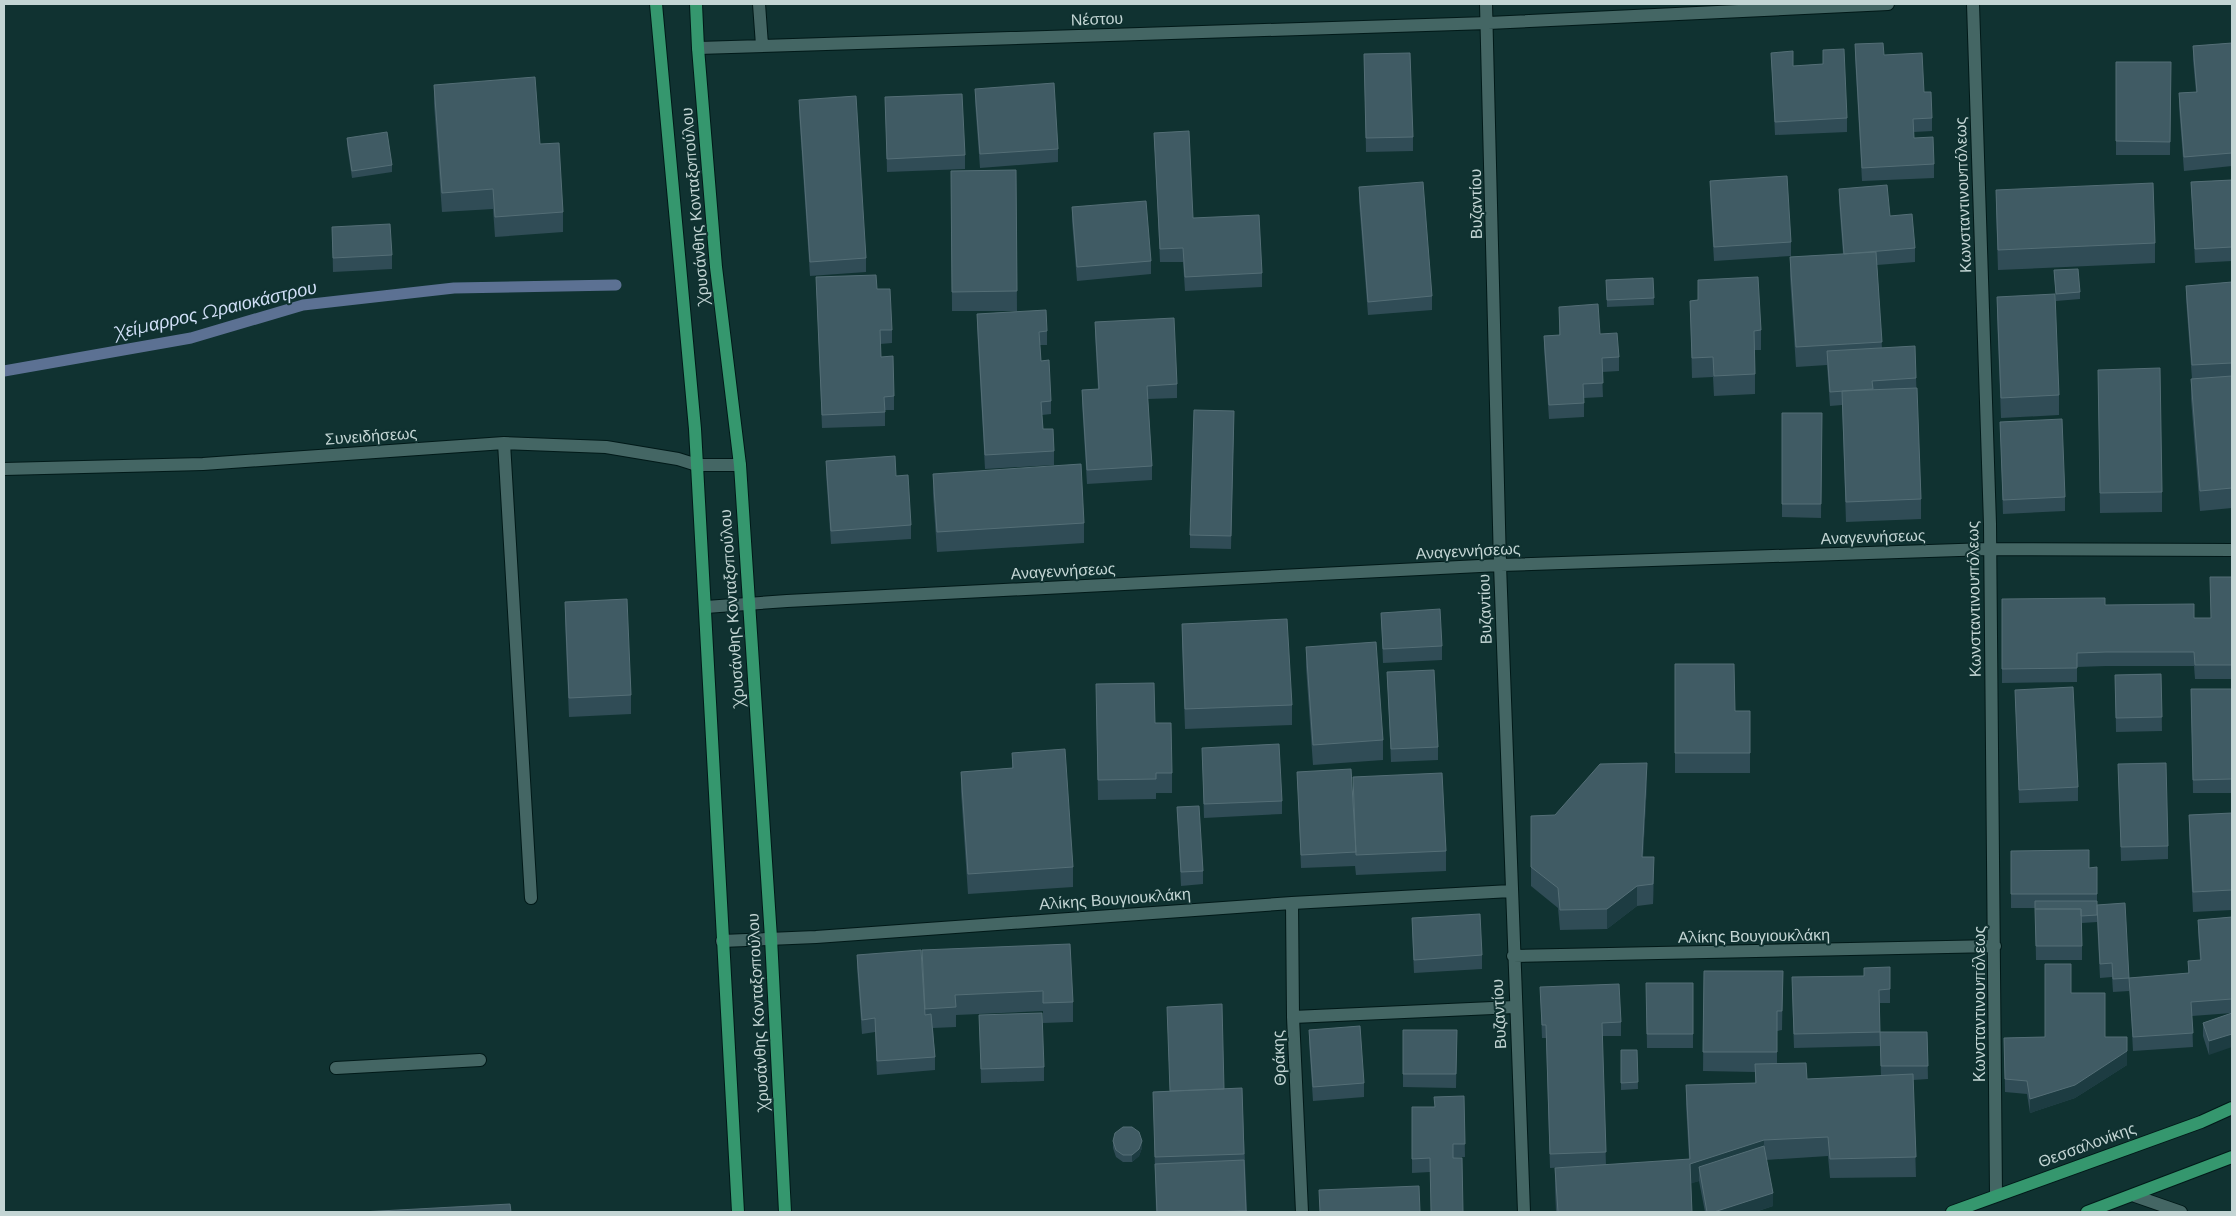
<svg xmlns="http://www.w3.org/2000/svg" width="2236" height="1216" viewBox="0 0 2236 1216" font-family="Montserrat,sans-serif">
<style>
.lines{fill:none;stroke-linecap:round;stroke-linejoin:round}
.stream{stroke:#5c7193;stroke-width:11}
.minor-casing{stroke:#011918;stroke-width:14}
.major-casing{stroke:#011918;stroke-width:14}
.minor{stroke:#446664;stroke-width:12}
.major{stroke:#35976e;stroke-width:12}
.wall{fill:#304c56}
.shaded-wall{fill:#1d3c42}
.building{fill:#405b64;stroke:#546e76}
.labels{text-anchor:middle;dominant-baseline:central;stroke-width:4;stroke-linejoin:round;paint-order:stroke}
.street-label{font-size:16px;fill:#c3d5d4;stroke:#103231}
.water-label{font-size:18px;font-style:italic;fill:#d0dff6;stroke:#103231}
</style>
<rect width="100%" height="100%" fill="#103231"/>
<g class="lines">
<path class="stream" d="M4,371L191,338L303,305L454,288L616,285"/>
<g class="minor-casing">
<path id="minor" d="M759,4L762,45
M1486,4L1500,565L1524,1212
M1973,4L1990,524L1996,1195
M698,48L1488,23L1888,4
M504,443L531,898
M4,469L203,464L504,443L606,447L678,459L697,465H740
M706,607L787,601L1500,565L1989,549L2232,550
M1292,903L1293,1017L1302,1212
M722,941L816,937L1292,903L1511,891
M1513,956L1995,946
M1293,1017L1515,1007
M336,1068L480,1060
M2135,1196L2181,1212"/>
</g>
<g class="major-casing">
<path id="major" d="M656,4L695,429L738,1212
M696,4L698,48L716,267L740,465L771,938L785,1212
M1952,1212L2201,1122L2232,1108
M2087,1212L2232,1157"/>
</g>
<use href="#minor" class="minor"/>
<use href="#major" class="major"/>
</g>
<path class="wall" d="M2232,43V166L2184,171L2179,107V93L2196,92L2193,60V46Z
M1855,44L1884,55L1924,92L1932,118V131L1914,132V138L1934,164V178L1862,181L1855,58Z
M1823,50L1847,118V132L1775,135L1771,53L1793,66L1823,64Z
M1364,54L1413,137V151L1366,152Z
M2116,62H2171L2170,155H2116Z
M434,85L540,144L563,212V232L495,237L493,209L442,212L434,104Z
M975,89L1058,149V162L980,168L975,102Z
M885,97L965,155V169L887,172Z
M799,100L866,258V272L810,276L799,113Z
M1154,133L1193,218L1262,273V287L1185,291L1183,262H1160Z
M347,138L392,165V172L352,178L347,145Z
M1016,170L1017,311H952L951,171Z
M2232,180V261L2195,263L2191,182Z
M1710,181L1791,242V256L1714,261L1710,195Z
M1359,187L1432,296V310L1368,315L1359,201Z
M1839,189L1890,216L1915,248V262L1877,265L1882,348L1916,378L1921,499V519L1846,522L1842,405L1830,406L1827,365L1796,367L1790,277V257L1843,254L1839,202Z
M1996,190L2155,243V263L1998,270L1996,209Z
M1072,207L1151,261V274L1077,281L1072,221Z
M332,227L392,255V269L333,272Z
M2054,270L2080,292V299L2056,301Z
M816,277L877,289L892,330V343L880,344L881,357L894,396V410H885V426L822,428Z
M1653,278L1654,305L1607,307L1606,280Z
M1698,280L1761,330V350H1755V394L1714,396L1713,377L1692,378L1690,301L1698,300Z
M2232,282V376L2192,379L2186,299V286Z
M1997,297L2059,395V415L2001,418L1997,317Z
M1559,307L1600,334L1619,357V371L1602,372L1603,397L1584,398V417L1549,419L1544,349V336L1559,335Z
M977,314L1047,331V345H1040L1041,361L1051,401V414L1042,415L1043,429L1054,451V465L985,469L977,328Z
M1095,322L1177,384V398L1148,399L1152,466V480L1087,484L1082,404V390L1098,389L1095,336Z
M2098,370L2162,492V512L2100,513Z
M2232,376V508L2200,511L2191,399V379Z
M1234,411L1231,549L1190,548V535Z
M1782,413H1822L1821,518L1782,517Z
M2000,422L2065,497V511L2003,514Z
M826,461L896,476L911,525V539L831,544L826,474Z
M933,474L1084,523V543L937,552L933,494Z
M2232,577V679H2195L2194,666H2106L2077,667V682L2002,683V599L2105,605L2194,618H2211Z
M565,602L631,695V714L569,717L565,622Z
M1381,613L1442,646V660L1383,663Z
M1182,624L1292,705V725L1185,729L1182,644Z
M1306,647L1383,740V760L1313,765L1306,667Z
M1675,664L1735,711H1750V773H1675Z
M1387,672L1438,747V760L1391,762Z
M2161,674L2162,731L2116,732L2115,675Z
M2191,689H2232V793H2193Z
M2015,690L2078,787V801L2019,803Z
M1096,704L1155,723L1172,773V793H1156V799L1098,800Z
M1202,748L1282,801V814L1204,818Z
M1012,753L1073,867V887L968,894L961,792V772L1012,768Z
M2118,764L2168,846V859L2121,861Z
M1297,772L1353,791L1446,851V871L1356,875L1355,866L1301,868Z
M1647,783L1643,857L1654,877L1653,904L1637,906L1607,929L1560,930L1558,908L1531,886V816L1555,815Z
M1177,807L1203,871V884L1181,886Z
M2232,813V910L2193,912L2189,835V815Z
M2011,851L2089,868L2097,867V905L2129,978V991L2113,992L2112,977L2100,978L2097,921V922L2082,923V960H2036L2035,908H2011Z
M2232,917V1013L2192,1016L2193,1047L2133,1051L2129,978L2188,973V961L2200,960L2198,933V920Z
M1412,918L1482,955V969L1414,973L1412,932Z
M922,950L1073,1002V1022L1043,1023V1011L956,1015V1027L933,1028L935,1057V1070L877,1075L875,1032L862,1034L857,968V955L922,963Z
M1890,967V1003H1880V1032H1927L1928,1079L1913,1080L1916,1177L1830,1178L1828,1156L1766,1160L1773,1206L1755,1212H1705L1699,1181L1691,1183L1692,1212H1556L1555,1188V1168L1573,1167L1550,1168L1546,1038H1542L1540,987L1621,1022V1036H1602L1606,1165L1689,1159L1686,1105V1085L1755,1083V1072L1703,1071L1704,971H1783L1782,1030L1777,1031V1064L1807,1079L1881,1076L1880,1046L1794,1048L1792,991L1864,976Z
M1646,983H1693V1048H1647Z
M2071,993L2105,1037H2127V1065L2075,1098L2030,1113L2027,1094L2005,1092L2004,1038L2045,1037Z
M1167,1007L1224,1089L1242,1088L1247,1212H1156L1153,1092L1170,1091Z
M2232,1013L2209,1055L2203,1036V1023Z
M979,1015L1044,1067V1081L981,1083Z
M1309,1030L1364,1083V1097L1313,1101L1309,1043Z
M1403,1030H1457L1456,1088L1403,1087Z
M1621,1050H1637L1638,1089L1621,1090Z
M1464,1096L1465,1157L1453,1158L1430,1172L1412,1173V1107H1434Z
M1113,1141L1142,1148L1139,1156L1132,1162H1123L1116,1157L1113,1148Z"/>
<path class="shaded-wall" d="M1647,763V783L1642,877V857Z
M1654,857V877L1653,904V884Z
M1637,886V906L1607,929V909Z
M2232,1034V1047L2209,1055V1041Z
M2127,1051V1065L2075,1098L2030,1113V1099Z
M1764,1140V1160L1699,1167V1181L1690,1184V1164Z
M1142,1141V1148L1139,1156L1132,1162V1155Z
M1773,1193V1206L1755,1212H1714Z"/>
<path class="building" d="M1883,43L1884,55L1922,53L1924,92H1931L1932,118L1913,119L1914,138L1933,137L1934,164L1862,168L1855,44Z
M2232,43V153L2184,157L2179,93L2197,92L2193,46Z
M1844,49L1847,118L1775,122L1771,53L1793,51V66L1823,64V50Z
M1410,53L1413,137L1366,138L1364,54Z
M2116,62H2171L2170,142L2116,141Z
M535,77L540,144L559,143L563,212L495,217L493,189L442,193L434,85Z
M1054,83L1058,149L980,154L975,89Z
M962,94L965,155L887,159L885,97Z
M856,96L866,258L810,262L799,100Z
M1189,131L1193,218L1259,215L1262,273L1185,277L1183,248L1160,249L1154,133Z
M387,132L392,165L352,171L347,138Z
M1016,170L1017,291L952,292L951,171Z
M1787,176L1791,242L1714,247L1710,181Z
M2232,180V247L2195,249L2191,182Z
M1423,182L1432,296L1368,302L1359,187Z
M2153,183L2155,243L1998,250L1996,190Z
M1887,185L1890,216L1912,214L1915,248L1844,254L1839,189Z
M1146,201L1151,261L1077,267L1072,207Z
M390,224L392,255L333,258L332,227Z
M1876,252L1882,342L1796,347L1790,257Z
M2078,269L2080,292L2056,294L2054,270Z
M876,275L877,289H890L892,330H880L881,357L893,356L894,396L884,397L885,412L822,415L816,277Z
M1758,277L1761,330L1754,331L1755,374L1714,376L1713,357L1692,358L1690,301L1698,300V280Z
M1653,278L1654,298L1607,300L1606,280Z
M2232,282V363L2192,365L2186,286Z
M2055,294L2059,395L2001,398L1997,297Z
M1598,304L1600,334L1617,333L1619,357L1602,358L1603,383L1583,384L1584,403L1549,405L1544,336L1560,335L1559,307Z
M1046,310L1047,331L1039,332L1041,361L1049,360L1051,401L1041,402L1043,429H1053L1054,451L985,455L977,314Z
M1174,318L1177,384L1147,386L1152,466L1087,470L1082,390L1099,389L1095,322Z
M1915,346L1916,378L1872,381L1873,389L1830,392L1827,351Z
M2160,368L2162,492L2100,493L2098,370Z
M2232,376V488L2200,491L2191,379Z
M1917,388L1921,499L1846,502L1842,391Z
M1194,410L1234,411L1231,536L1190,535Z
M1782,413H1822L1821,504H1782Z
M2062,419L2065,497L2003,500L2000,422Z
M895,456L896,476L908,475L911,525L831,531L826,461Z
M1081,464L1084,523L937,532L933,474Z
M2210,577H2232V665H2195L2194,652H2106L2077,653V668L2002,669V599L2105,598V605L2194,604V618H2211Z
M627,599L631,695L569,698L565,602Z
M1440,609L1442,646L1383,649L1381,613Z
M1287,619L1292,705L1185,709L1182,624Z
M1376,642L1383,740L1313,745L1306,647Z
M1675,664H1734L1735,711H1750V753H1675Z
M1434,670L1438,747L1391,749L1387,672Z
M2161,674L2162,717L2116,718L2115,675Z
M1154,683L1155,723H1171L1172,773H1156V779L1098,780L1096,684Z
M2073,687L2078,787L2019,790L2015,690Z
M2191,689H2232V779L2193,780Z
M1279,744L1282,801L1204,804L1202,748Z
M1065,749L1073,867L968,874L961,772L1013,768L1012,753Z
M1647,763L1642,857H1654L1653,884L1637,886L1607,909L1560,910L1558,888L1531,867V816L1555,815L1600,764Z
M2166,763L2168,846L2121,847L2118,764Z
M1351,769L1356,852L1301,855L1297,772Z
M1442,773L1446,851L1356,855L1353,777Z
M1199,806L1203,871L1181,872L1177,807Z
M2232,813V890L2193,892L2189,815Z
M2089,850V868L2097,867V894H2011V851Z
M2035,901H2097V915L2081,916V909H2035Z
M2125,903L2129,978L2113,979L2112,963L2100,964L2097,905Z
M2035,909H2081L2082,946H2036Z
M1480,914L1482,955L1414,960L1412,918Z
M2232,917V999L2191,1002L2193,1033L2133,1037L2129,978L2189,973L2188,961L2201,960L2198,920Z
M1070,944L1073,1002L1043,1003V991L955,995L956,1007L925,1009L922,950Z
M921,950L925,1015L931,1014L935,1057L877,1061L875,1018L862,1020L857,955Z
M2045,964H2071V993H2105V1037H2127V1051L2075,1085L2030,1099L2027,1081L2005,1079L2004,1038L2045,1037Z
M1890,967V989L1879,990L1880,1032L1794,1034L1792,977L1864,976V968Z
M1704,971H1783L1782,1011H1777V1052H1703Z
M1646,983H1693V1034H1647Z
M1619,984L1621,1022L1602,1023L1606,1152L1550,1154L1546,1025H1542L1540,987Z
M1222,1004L1224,1089L1170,1091L1167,1007Z
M1042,1013L1044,1067L981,1069L979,1015Z
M2232,1013V1034L2209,1041L2203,1023Z
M1360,1026L1364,1083L1313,1087L1309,1030Z
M1403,1030H1457L1456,1074H1403Z
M1880,1032H1927L1928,1066H1881Z
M1621,1050H1637L1638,1082L1621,1083Z
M1806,1063L1807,1079L1913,1074L1916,1157L1830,1159L1828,1137L1764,1140L1690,1164L1692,1212H1558L1555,1168L1690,1159L1686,1085L1756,1083L1755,1064Z
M1242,1088L1244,1154L1155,1157L1153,1092Z
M1464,1096L1465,1144H1453V1158H1462L1463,1212H1431L1430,1158L1412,1159V1107H1435L1434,1097Z
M1123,1127H1132L1139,1132L1142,1141L1139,1149L1132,1155H1123L1116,1150L1113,1141L1115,1133Z
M1764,1146L1773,1193L1714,1212H1707L1699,1167Z
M1244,1160L1246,1211L1205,1212H1157L1155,1164Z
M1419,1186L1420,1212H1320L1319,1190Z
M510,1204L511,1212H361Z
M1247,1211V1212H1205Z"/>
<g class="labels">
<g class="street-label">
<text transform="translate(1097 19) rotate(-2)">Νέστου</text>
<text transform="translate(1963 195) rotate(-92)">Κωνσταντινουπόλεως</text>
<text transform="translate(1476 204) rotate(-91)">Βυζαντίου</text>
<text transform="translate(695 206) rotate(-95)">Χρυσάνθης Κονταξοπούλου</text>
<text transform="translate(371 436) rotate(-4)">Συνειδήσεως</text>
<text transform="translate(1873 537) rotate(-2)">Αναγεννήσεως</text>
<text transform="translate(1468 551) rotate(-3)">Αναγεννήσεως</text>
<text transform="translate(1063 571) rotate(-3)">Αναγεννήσεως</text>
<text transform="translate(1974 599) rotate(-91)">Κωνσταντινουπόλεως</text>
<text transform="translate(732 608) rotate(-94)">Χρυσάνθης Κονταξοπούλου</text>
<text transform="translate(1485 609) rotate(-92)">Βυζαντίου</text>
<text transform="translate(1115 899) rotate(-4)">Αλίκης Βουγιουκλάκη</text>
<text transform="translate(1754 936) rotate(-1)">Αλίκης Βουγιουκλάκη</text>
<text transform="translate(1979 1004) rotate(-90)">Κωνσταντινουπόλεως</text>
<text transform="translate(758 1012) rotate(-93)">Χρυσάνθης Κονταξοπούλου</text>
<text transform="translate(1499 1014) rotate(-93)">Βυζαντίου</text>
<text transform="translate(1279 1058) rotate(-93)">Θράκης</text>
<text transform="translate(2087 1145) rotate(-20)">Θεσσαλονίκης</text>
</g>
<g class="water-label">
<text transform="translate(216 310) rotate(-13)">Χείμαρρος Ωραιοκάστρου</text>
</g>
</g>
<rect width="2236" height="1216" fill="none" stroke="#c3d5d4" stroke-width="10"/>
</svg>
